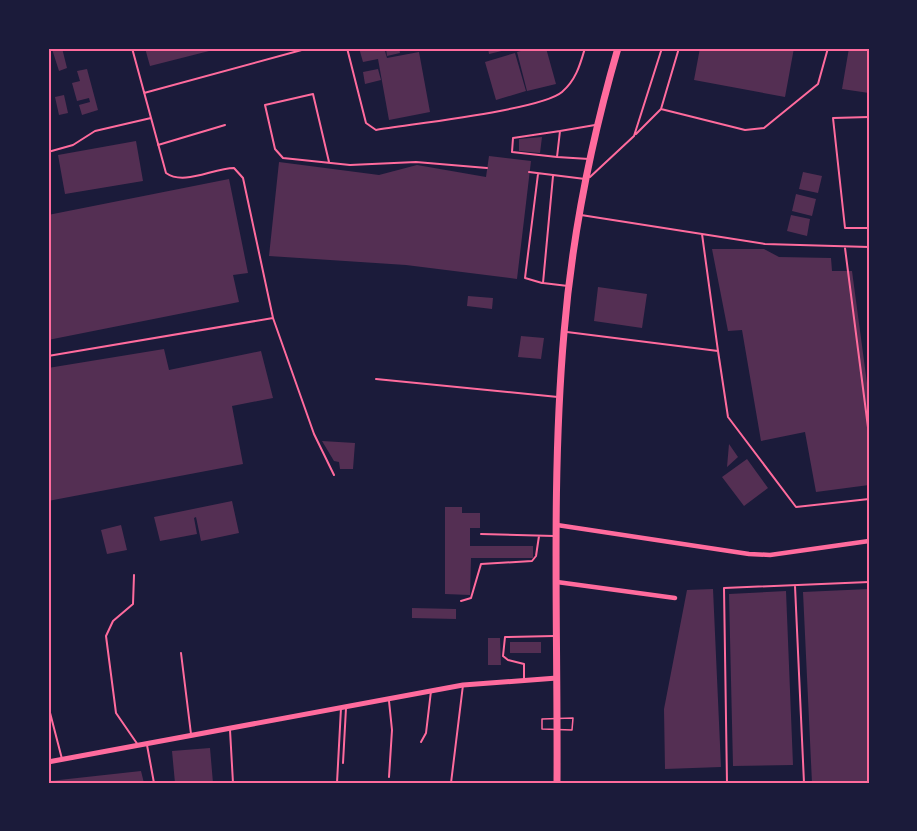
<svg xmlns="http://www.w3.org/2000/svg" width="917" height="831" viewBox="0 0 917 831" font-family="Poppins,sans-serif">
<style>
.building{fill:#542f53}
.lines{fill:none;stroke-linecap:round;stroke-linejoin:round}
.path{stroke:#ff6b9d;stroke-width:1.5}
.service{stroke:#ff6b9d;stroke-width:2}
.minor{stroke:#ff6b9d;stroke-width:4.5}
.tertiary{stroke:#ff6b9d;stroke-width:5}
.trunk{stroke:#ff6b9d;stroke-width:7}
.neatline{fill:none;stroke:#ff6b9d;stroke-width:2}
</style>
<rect width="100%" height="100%" fill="#1b1b3a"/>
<path class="building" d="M62,48L67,68L59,71L52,49Z
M145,48H216L217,49L150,66Z
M359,48H384L387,58L419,52L430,112L389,120L378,59L363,62Z
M386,48H399L400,53L387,56Z
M488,48H510V49L489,54Z
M532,48H546L556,84L527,91L517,52Z
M700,48H794L785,97L694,80Z
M849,48H869V93L842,89Z
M515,53L526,91L496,100L485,62Z
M87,69L98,110L82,115L79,105L90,102L89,98L77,101L72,83L80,81L77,71Z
M378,69L381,80L365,84L363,72Z
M64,95L68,113L59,115L55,97Z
M542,137L540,153L519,151V139Z
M136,141L143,181L65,194L58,155Z
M489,156L531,161L517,279L406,265L269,256L279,162L379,175L417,165L486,177Z
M803,172L822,176L818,193L799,189Z
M229,179L248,273L233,275L239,302L48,340V215Z
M796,194L816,199L812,216L792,211Z
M791,215L810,219L807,236L787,231Z
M712,249H764L779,257L831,258L832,271H852L869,398V485L816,492L805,432L761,441L742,330L728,331Z
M598,287L647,294L642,328L594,321Z
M468,296L493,298L492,309L467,306Z
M521,336L544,338L541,359L518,357Z
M164,349L169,370L261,351L273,398L232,406L243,464L48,501V368Z
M322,441L355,443L353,469H340L339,462L334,461Z
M729,444L738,457L727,467Z
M747,459L768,488L744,506L722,477Z
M232,501L239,533L201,541L196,517L194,518L197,534L160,541L154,517Z
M445,507H462V513H480V528H470V546H533V558H471L470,595L445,594Z
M121,525L127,550L107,554L101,530Z
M713,589L721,767L665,769L664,709L687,590Z
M869,589V783H812L803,592Z
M786,591L793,765L733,766L729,594Z
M412,608L456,609V619L412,618Z
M488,638H500L501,665H488Z
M510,642H541V653H510Z
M210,748L213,783H175L172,751Z
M141,771L144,783H50V781Z"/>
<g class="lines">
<path class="path" d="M573,718L572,730L542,729V719Z"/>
<path class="service" d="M132,48L166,173C184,186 213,168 234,168L243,178L273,318L314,434L334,475
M347,48L366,123L376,130C410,124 541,110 562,92C576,80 580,65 585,48
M144,93L309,48
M661,109L745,130L764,128L818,84L828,48
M869,117L833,118L845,228H869
M636,134L661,109L679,48
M158,145L225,125
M48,152L73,145L95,131L151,118
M557,157L512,152L513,138L560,131
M589,159L557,157L560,131L595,125
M329,162L313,94L265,105L275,149L283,158L350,165L416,162L487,168
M529,172L585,179
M538,174L525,278L542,283
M553,176L543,283L568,286
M590,177L634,136L662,48
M581,215L702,234L718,351
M702,234L765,244L869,247
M845,248L869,435
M567,332L718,351L728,417L796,507L869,499
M48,356L273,318
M376,379L558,397
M481,534L554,536
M134,575L133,604L113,621L106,636L116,713L138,745
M795,586L804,783
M461,601L471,598L481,564L532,561L536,556L539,536
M181,653L191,734
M524,679V664L508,660L503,656L505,637L554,636
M48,705L62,759
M230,730L233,783
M421,742L426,733L431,691
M147,745L154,783
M343,763L346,708
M389,777L392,730L389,701
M337,783L341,708
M451,783L463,685
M727,783L724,588L869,582"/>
<path class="minor" d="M557,525L749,554L770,555L869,541
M557,582L675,598"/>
<path class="tertiary" d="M48,762L463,685L557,678"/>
<path class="trunk" d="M557,783C558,633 551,483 564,333C572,237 591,141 618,48"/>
</g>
<rect width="917" height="831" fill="none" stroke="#1b1b3a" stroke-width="99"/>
<rect x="50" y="50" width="818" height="732" class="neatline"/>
</svg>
